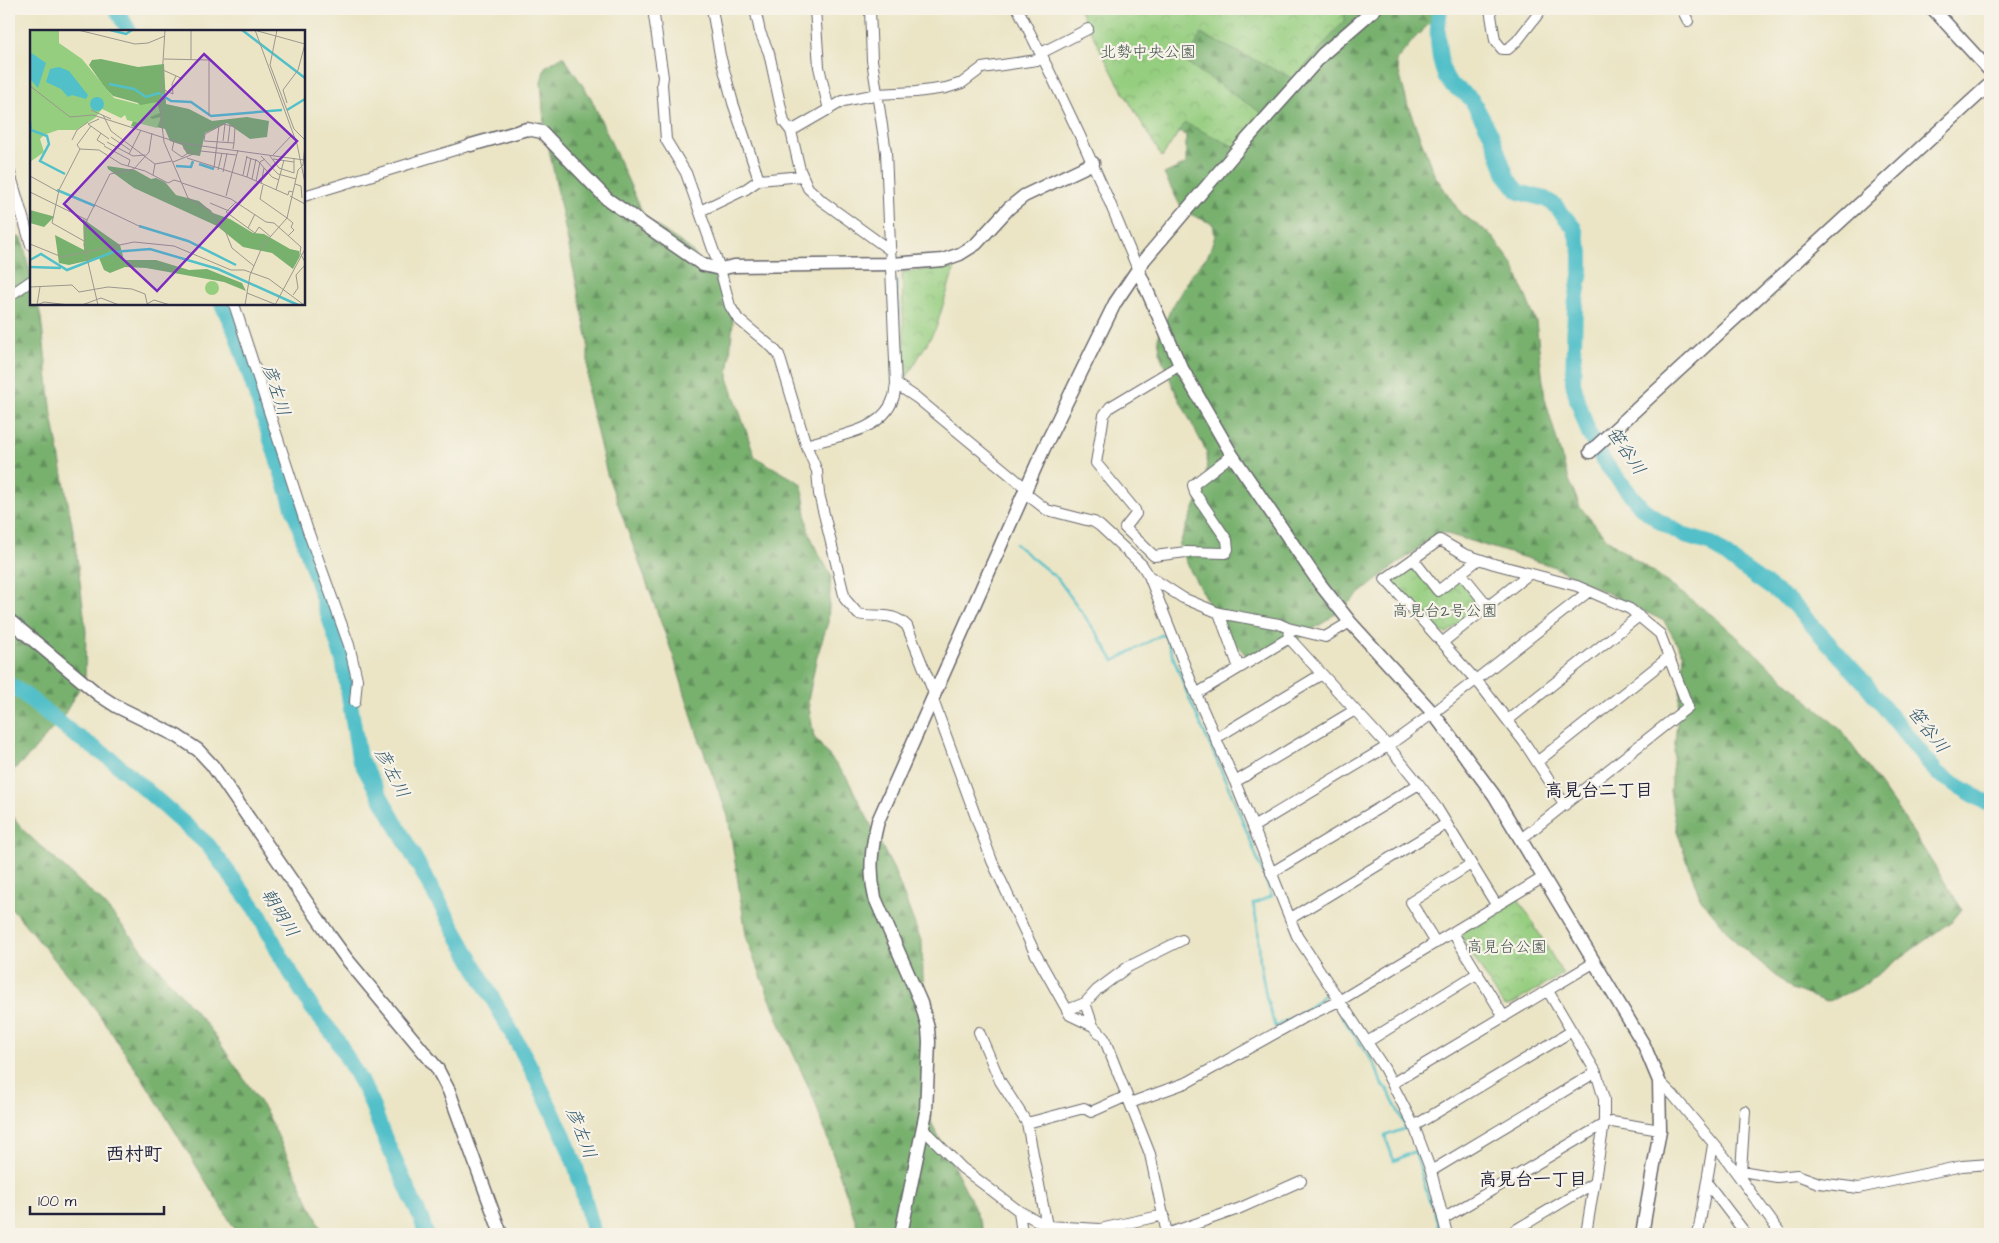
<svg xmlns="http://www.w3.org/2000/svg" width="1999" height="1243" viewBox="0 0 1999 1243" font-family="'Architects Daughter','Klee One',sans-serif">
<style>
.forest{fill:url(#forest-firs);stroke:#4d6a54}
.park{fill:url(#park-crowns);stroke:#5c785e}
.lines{fill:none;stroke-linecap:round;stroke-linejoin:round}
.stream{stroke:#52c0c9;stroke-width:2.5}
.river{stroke:#52c0c9;stroke-width:16}
.minor-casing{stroke:#68666c;stroke-width:12}
.tertiary-casing{stroke:#68666c;stroke-width:15}
.minor{stroke:#fff;stroke-width:10}
.tertiary{stroke:#fff;stroke-width:12}
.labels{text-anchor:middle;dominant-baseline:central;stroke-width:4.5;stroke-linejoin:round;paint-order:stroke}
.park-label{font-size:16px;fill:#455650;stroke:#f7f3e8}
.water-label{font-size:18px;font-style:italic;fill:#33596d;stroke:#f7f3e8}
.neighbourhood-label{font-size:18px;font-weight:bold;fill:#22223b;stroke:#f7f3e8}
.quarter-label{font-size:19px;font-weight:bold;fill:#22223b;stroke:#f7f3e8}
.inset-river{fill:none;stroke:#52c0c9;stroke-width:2.5}
.inset-road{fill:none;stroke:#9b978e;stroke-width:1}
.view{fill:#7b2cbf;fill-opacity:0.15;stroke:#7b2cbf;stroke-width:2.5}
.inset-edge{fill:none;stroke:#22223b;stroke-width:2.5}
</style>
<defs>
<pattern id="forest-firs" width="22" height="20" patternUnits="userSpaceOnUse" patternTransform="scale(1.25)"><rect width="22" height="20" fill="#78b16e"/><path d="M5 1l3.5 6h-7zM16 11l3.5 6h-7z" fill="#62905c"/></pattern>
<pattern id="park-crowns" width="20" height="18" patternUnits="userSpaceOnUse" patternTransform="scale(1.25)"><rect width="20" height="18" fill="#96ce80"/><path d="M2 6a3 3 0 1 1 6 0M12 15a3 3 0 1 1 6 0" fill="none" stroke="#81b170"/></pattern>
</defs>
<rect width="100%" height="100%" fill="#f7f3e8"/>
<filter id="ink" filterUnits="userSpaceOnUse"><feTurbulence type="fractalNoise" baseFrequency=".02" numOctaves="2"/><feDisplacementMap in="SourceGraphic" scale="10" xChannelSelector="R" yChannelSelector="G"/><feConvolveMatrix kernelMatrix="1 2 1 2 8 2 1 2 1" color-interpolation-filters="sRGB"/></filter>
<filter id="wash" filterUnits="userSpaceOnUse"><feTurbulence type="fractalNoise" baseFrequency=".0096" numOctaves="4" result="noise"/><feDisplacementMap in="SourceGraphic" scale="20" xChannelSelector="R" yChannelSelector="G"/><feGaussianBlur stdDeviation="1.12" result="paint"/><feColorMatrix in="noise" values="0 0 0 0 0 0 0 0 0 0 0 0 0 0 0 0 0 1.4 0 .05"/><feComposite in="paint" operator="in"/></filter>
<g filter="url(#wash)">
<rect width="100%" height="100%" fill="#ebe5c6"/>
<path class="forest" d="M1087,9H1444L1414,39L1396,61L1408,106L1434,174L1461,214L1490,234L1513,264L1536,322L1545,399L1566,472L1580,507L1607,539L1716,618L1841,730L1903,817L1962,909L1953,920L1860,987L1827,1002L1792,989L1737,943L1700,898L1677,831L1670,791L1684,655L1664,621L1552,566L1441,532L1389,570L1326,621L1275,654L1247,656L1226,635L1191,572L1179,545L1206,480L1207,453L1176,393L1161,357L1158,338L1170,311L1191,275L1208,255L1215,236L1213,224L1183,211L1164,174L1186,164V135L1138,117Z
M563,56L591,98L645,218L689,248L715,278L733,321L728,378L755,457L802,484L808,530L816,549L831,575L828,622L816,660L808,701L814,737L847,778L894,870L922,943L926,1079L931,1122L969,1196L985,1234H860L814,1099L783,1031L747,941L728,816L698,736L674,658L607,474L588,395V341L544,124L541,82L545,67Z
M9,236L22,238L31,277V304H38L41,318L52,415L75,541L86,631L85,678L64,715L29,756L9,774Z
M9,811L24,831L103,903L211,1030L267,1113L324,1234H238L148,1087L94,1007L9,905Z"/>
<path class="park" d="M1079,9H1345L1344,21L1294,79L1201,34L1187,63L1263,114L1235,147L1185,123L1162,157L1118,83Z
M956,263L936,328L901,387L899,385L904,350L902,272L933,269Z
M1413,564L1437,594L1459,578L1483,604L1447,633L1440,632L1394,583L1396,576Z
M1518,898L1563,974L1509,1006L1503,1005L1462,938L1463,931Z"/>
<g class="lines">
<path class="stream" d="M896,280L901,351L900,364
M1015,544L1058,579L1098,635L1114,661L1161,635L1165,636L1189,698L1236,804L1272,896L1253,904L1258,928L1260,962L1266,996L1275,1027L1313,1005L1326,993L1327,995
M1338,1011L1375,1065L1382,1085L1388,1090L1406,1128L1385,1136L1394,1161L1415,1151L1430,1204L1433,1205L1440,1234"/>
<path class="river" d="M116,9L129,31
M1440,9C1436,28 1437,66 1449,82C1456,90 1468,93 1473,102L1491,134L1507,177L1519,192L1545,199L1555,205L1574,228L1581,252V270L1575,307L1573,382L1577,399L1589,434L1605,463L1641,507L1659,521L1685,536L1712,544L1737,564L1791,602L1864,682L1937,773L1990,805
M222,304L236,333L343,660L359,758L528,1062L564,1136L576,1167L594,1234
M9,684L25,695L72,733L111,759L208,845L259,914L280,955L312,1008L336,1038L369,1097L382,1132L422,1221L426,1234"/>
</g>
</g>
<g filter="url(#ink)">
<g class="lines">
<g class="minor-casing">
<path id="minor" d="M653,9L663,77L662,84L666,140L686,173L720,269L730,306L738,319L773,348L779,355L806,445L817,471L819,494L845,599L858,614C877,618 892,611 907,626L935,696
M755,9L760,32L769,53L784,122L791,131L800,170L808,188L822,201L891,251
M815,9L819,67L829,110
M1018,9C1062,94 1102,181 1138,270
M1490,9L1495,40L1502,49H1508L1517,41L1542,9
M1682,9L1688,21
M1041,53L1088,29
M791,131L843,101L877,94L916,92L946,88L962,83L982,68L1044,59
M9,170L31,245
M759,180L802,176
M304,196L471,145
M700,211L746,189L759,180L733,103L720,55L712,9
M9,296L31,281
M234,304L308,531L349,645L357,679L355,702
M1180,365L1110,407L1104,415L1096,463L1135,510L1136,514L1125,528L1154,556L1186,552L1226,553L1228,549L1227,540L1195,493L1193,485L1232,455
M896,384L917,398L1027,489
M806,445C835,436 882,432 893,399C895,395 895,389 896,384L886,152L872,60L870,9
M1025,493L1047,510L1094,522L1100,526L1142,565L1149,576L1196,694L1235,782L1297,936L1384,1068L1414,1126L1431,1171L1447,1234
M1413,559L1438,591L1479,559
M1461,573L1488,606
M1149,576L1183,598L1219,613L1279,624L1288,628L1289,638L1388,746L1419,784L1437,808L1497,906
M1219,613L1239,668
M1288,628L1325,637L1350,622
M1443,642L1529,574
M1196,694L1289,638
M933,700L992,861L1034,951L1070,1015L1093,1026L1104,1038L1150,1154L1167,1234
M1508,720L1639,616
M1216,738L1322,674
M1537,762L1669,657
M1235,782L1355,710
M1253,827L1388,746L1436,711L1588,592
M1521,839L1688,707L1660,634L1630,609L1577,586L1494,564L1464,554L1440,540L1385,579L1482,687L1524,742L1565,805
M1271,873L1419,784
M1291,918L1446,824
M1453,933L1504,1017
M1436,943L1411,902L1471,864
M1548,991L1596,1072L1604,1099V1124L1586,1234
M1085,1003L1093,1026
M1067,1010L1085,1003L1097,990L1128,967L1182,940
M979,1032L1000,1081L1027,1123L1047,1226
M1367,1042L1478,973
M1659,1081L1673,1095L1724,1156L1781,1234
M1393,1083L1595,962
M1130,1103L1188,1082L1301,1019L1339,1001L1544,877
M1027,1123L1084,1108L1091,1112L1127,1096
M1414,1126L1572,1031
M923,1129L962,1168L1019,1211
M1431,1171L1596,1072
M1741,1171L1777,1177L1797,1175L1819,1183L1859,1188L1962,1166L1990,1164
M1737,1174L1741,1171L1745,1111
M1707,1183L1746,1234
M1443,1219L1604,1124L1612,1122L1660,1130
M1022,1234L1019,1211L1047,1226L1100,1229L1164,1215
M1167,1234L1238,1209L1301,1181
M1509,1234L1594,1183
M1698,1234L1713,1145"/>
</g>
<g class="tertiary-casing">
<path id="tertiary" d="M1933,9L1990,71
M471,145L527,129L542,132L607,199L703,265L720,269L734,266L892,264L943,260L960,254L976,244L1009,208L1024,196L1093,163
M1138,270L1180,365L1232,455L1320,584L1350,622L1433,713L1494,795L1644,1045L1659,1081L1660,1130L1642,1234
M1590,452L1990,84
M9,620L99,695L116,706L177,736L198,750L212,765L330,936L346,958L437,1068L449,1091L501,1234
M901,1234L926,1112L929,1042L928,1028L921,1003L875,898C869,871 871,848 878,821L1044,448L1115,303L1144,260L1240,147L1323,54L1375,9"/>
</g>
<use href="#minor" class="minor"/>
<use href="#tertiary" class="tertiary"/>
</g>
</g>
<g class="labels">
<g class="park-label">
<text x="1148" y="52">北勢中央公園</text>
<text x="1445" y="611">高見台2号公園</text>
<text x="1507" y="947">高見台公園</text>
</g>
<g class="water-label">
<text transform="translate(276 390) rotate(72)">彦左川</text>
<text transform="translate(1626 451) rotate(56)">笹谷川</text>
<text transform="translate(1928 730) rotate(52)">笹谷川</text>
<text transform="translate(392 773) rotate(63)">彦左川</text>
<text transform="translate(280 913) rotate(58)">朝明川</text>
<text transform="translate(581 1133) rotate(69)">彦左川</text>
</g>
<g class="neighbourhood-label">
<text x="1599" y="790">高見台二丁目</text>
<text x="1533" y="1179">高見台一丁目</text>
</g>
<g class="quarter-label">
<text x="134" y="1154">西村町</text>
</g>
</g>
<g transform="translate(30 30)">
<rect width="275" height="275" fill="#ebe5c6"/>
<path d="M71,29L108,37L134,34L136,74L159,79L182,91L217,87L239,91L237,107L220,109L197,93L175,103L170,126L157,124L152,115L140,111L135,99L109,93L107,98L101,96L104,89L115,84L108,73L83,66L75,58L59,35L62,30ZM77,136L105,140L121,149L126,148L135,152L146,165L169,171L183,183L200,189L223,203L234,204L260,219L269,221L270,226L263,239L242,223L213,217L187,196L104,158L78,139ZM0,180L22,186L24,187L14,197L0,193ZM53,189L90,215L94,230H126L159,240L177,239L212,253L216,261L194,252L116,238L95,237L80,243L74,240L69,228L39,235L29,233L25,205L54,220Z" fill="#78b16e"/>
<path d="M0,0H29V13L52,29L84,68L111,75L127,72L130,83L120,87L122,89L131,87L127,98L97,90L95,85L91,88L72,79L65,88L46,100H28L14,105L10,109L14,122L0,132Z" fill="#96ce80"/>
<path d="M175 258a7 7 0 1 1 14 0a7 7 0 1 1-14 0Z" fill="#96ce80"/>
<path d="M0,22L16,33L8,58L0,49ZM29,37L39,41L58,65L56,69L42,65L38,67L31,59L16,52L20,39ZM60 74a7 7 0 1 1 14 0a7 7 0 1 1-14 0Z" fill="#52c0c9"/>
<path class="inset-river" d="M80,0L96,4L102,0M212,0L275,48M79,54L104,59L116,67L129,63L141,71L161,72L181,86L252,80M257,80L275,69M0,91L1,100L17,106L19,114L10,131L35,144M169,134L184,139M146,136L161,137L163,131M27,160L65,176M109,196L158,211L206,235M0,230L11,224L37,240L83,222L120,219L188,239L268,275M0,237L31,238"/>
<path class="inset-road" d="M48,0L105,14L118,13L135,6M135,0L130,79L134,112L158,168L180,180L196,203L202,218L224,236M224,0L275,14M225,0L267,114L275,153M247,0L240,35L264,99L275,110M134,29L179,30V86M161,30V0M133,40L153,49M0,56L40,87L63,85L150,113L274,130M132,59L143,64L142,54L146,46M257,73L253,60L268,40L275,14M61,80L81,89M73,85L81,101L125,134L123,145M69,89L58,94L79,109M71,103L67,110L75,115M81,107L100,120M42,110L47,100L58,92M144,111L142,120L152,127L161,121L154,119V114M193,111L195,94M77,112L103,126L115,125M198,112L200,95M74,116L100,130L98,136M50,119L47,115L61,96M203,119L204,113L205,97L194,94L175,104L174,111L204,113M99,124L111,100M243,125L262,105M231,126L248,144L266,149M240,126L249,138L264,143V128M216,127L228,131L242,147L249,150M157,128L217,147L258,165L259,161L263,162M243,129L264,132M143,132L171,121L206,125M125,134L142,131M184,138L189,96M188,140L192,123M193,142L197,123M213,145L217,126M0,146L29,162M217,147L221,128M222,149L226,129M226,151L230,132L235,129M152,153L201,169L236,192L244,193L271,217L270,223L275,232M231,154L234,138M265,154L271,156L272,168M233,155L230,169L257,188M246,160L254,130M0,162L57,190M196,166L208,120M260,166L275,174M206,172L196,182L218,198M180,173L199,181M65,175L111,197M225,184L218,198L225,203L229,197L241,207M257,188L263,193L261,197L264,200L258,206M54,211L22,193L29,160L50,119L69,120L91,134L115,141L138,153L144,150L151,152M0,214L32,227L104,212L144,216L201,240H214L239,249L274,275M0,257L42,255L49,262L78,257L102,259L115,264L117,273M217,263L247,275M263,265L268,258L266,245L275,235M7,275L10,257M7,275L14,272L39,275M52,275L71,268L89,275M68,275L54,215L57,190L80,144L104,139L119,122L122,103M115,275L124,270L140,275M215,275L220,245L233,215L257,188L268,140L273,135L275,115M245,275L275,219"/>
<path class="view" d="M174,24L267,111L127,261L34,174Z"/>
<rect width="275" height="275" class="inset-edge"/>
</g>
<rect width="1999" height="1243" fill="none" stroke="#f7f3e8" stroke-width="30"/>
<path d="M30 1206v8h134v-8" fill="none" stroke="#22223b" stroke-width="2.5"/>
<text x="38" y="1206" font-size="15" fill="#22223b" stroke="#f7f3e8" stroke-width="4" paint-order="stroke">100 m</text>
</svg>
